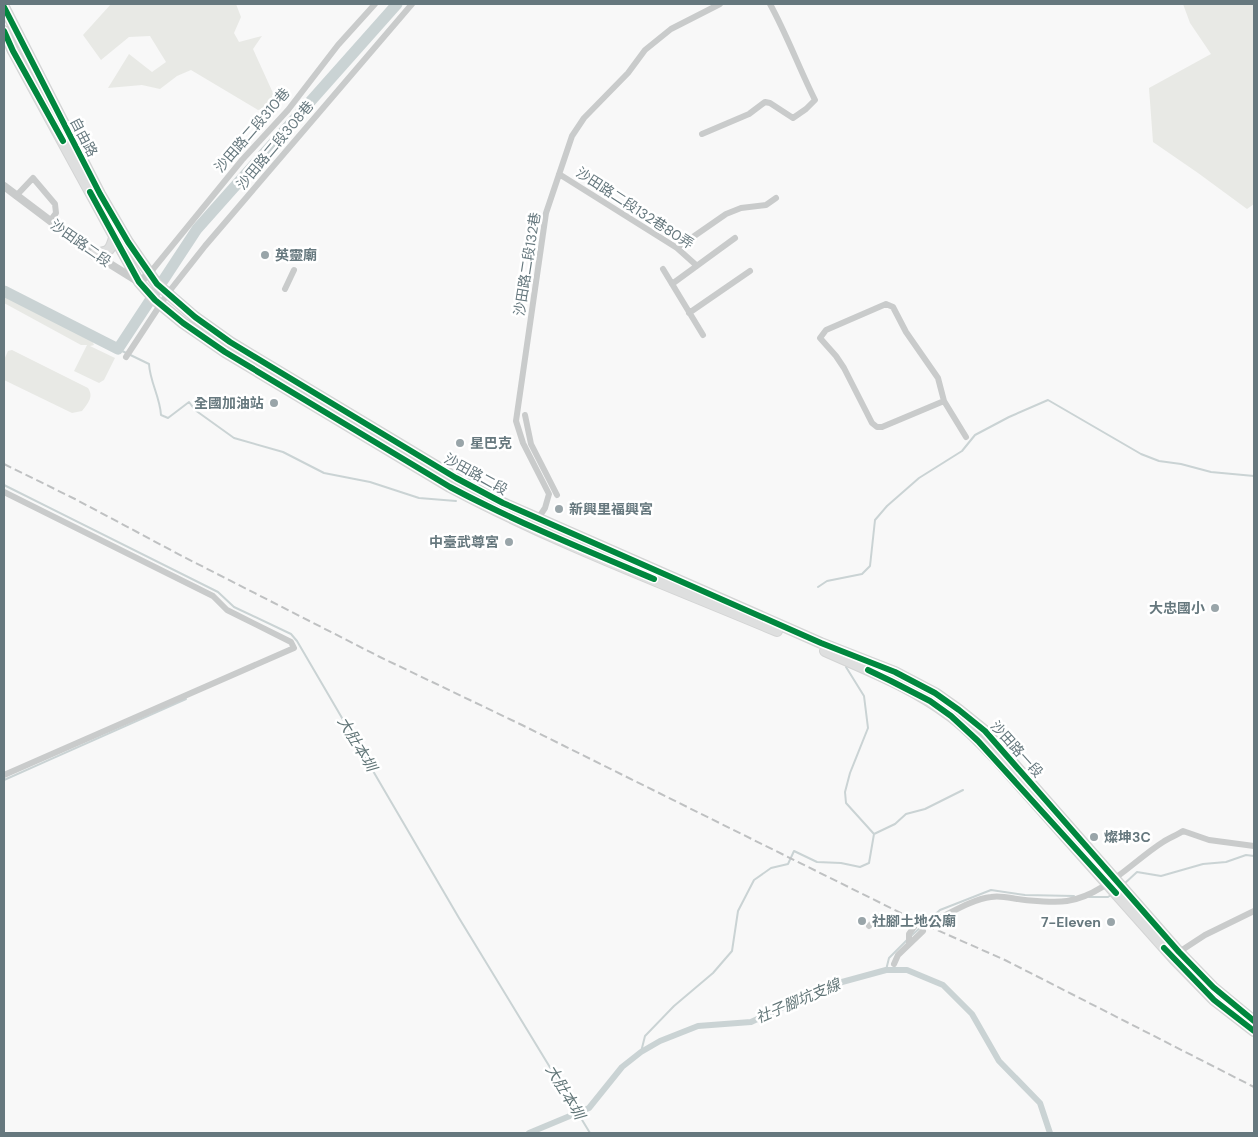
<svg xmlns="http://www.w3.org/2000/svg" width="1258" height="1137" viewBox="0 0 1258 1137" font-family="'DM Sans','Noto Sans TC',sans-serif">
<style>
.green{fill:#e8e9e5}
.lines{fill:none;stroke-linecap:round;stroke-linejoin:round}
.stream{stroke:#cad3d4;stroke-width:2}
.canal{stroke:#cad3d4;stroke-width:6}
.river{stroke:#cad3d4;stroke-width:11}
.primary-casing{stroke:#d3d4d4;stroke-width:12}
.minor{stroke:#c9cbcb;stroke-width:6}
.tertiary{stroke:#c9cbcb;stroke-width:8}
.primary{stroke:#dedfdf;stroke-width:10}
.rail{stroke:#bfc1c2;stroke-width:2;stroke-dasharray:8 4;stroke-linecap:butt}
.cycleway-casing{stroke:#fff;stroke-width:9}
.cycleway{stroke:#00873e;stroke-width:6}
.poi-dot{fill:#99a5a9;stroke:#fff;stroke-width:2}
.labels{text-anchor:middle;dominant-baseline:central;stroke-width:5;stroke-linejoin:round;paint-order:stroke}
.street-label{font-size:14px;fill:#66787e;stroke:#fff}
.poi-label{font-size:14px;font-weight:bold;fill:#66787e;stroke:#fff;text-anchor:start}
.water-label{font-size:15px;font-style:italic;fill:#627678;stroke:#fff}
</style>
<rect width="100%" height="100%" fill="#f8f8f8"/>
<path class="green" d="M111,4H236L241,17L234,33L239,42L262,36L253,49L278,104L258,110L191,70L177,76L160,89L142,85L108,88L129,54L152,72L166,62L150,36L129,37L101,60L83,35Z
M1183,4H1254V204L1247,209L1198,173L1153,142L1149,88L1211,54L1190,23Z
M4,290L89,333L94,345L90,346L115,358L104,380L99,383L74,371L87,345H81L4,303Z
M12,350L88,388C94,397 88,403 82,411L72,413L4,380V360L8,351Z"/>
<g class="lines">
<path class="stream" d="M118,349L149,364C150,382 160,397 161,415L168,418L189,402L195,410L234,438L283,452L324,473L370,482L419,498L456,501
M4,485L218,592L234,607L291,634L297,641L459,918L590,1133
M818,587L827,581L862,574L870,566L875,520L887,506L919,478L962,451L975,435L1009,417L1048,400L1141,454L1159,461L1181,464L1211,472L1254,476
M4,780L186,699
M874,834L895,824L906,814L925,809L963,790
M1124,884L1137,872L1161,876L1203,864L1226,862L1246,855L1254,856
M1089,897H1108L1111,895
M911,936L940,910L991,890L1025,895L1074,896
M886,970L889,958L907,940
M641,1052L645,1036L674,1006L713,973L732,951L738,911L754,880L771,868L788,864L794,851L817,862L841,863L860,867L869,863L874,834L846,803L845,792L850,773L868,728L864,696L846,667"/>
<path class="canal" d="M529,1133L589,1108L622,1067L641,1052L660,1041L698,1026L751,1022L831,985L886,970H907L943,985L972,1014L999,1061L1040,1103L1050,1133"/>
<path class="river" d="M4,291L118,349L197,229L397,4"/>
<g class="primary-casing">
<path id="primary" d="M4,7L100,194L128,242L157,284L195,317L230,342L456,478L503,503L821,643L895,672L935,693L959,710L985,731L1179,952L1213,987L1254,1021
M4,31L13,51L139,282L155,300L183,323L225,352L450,487C555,543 668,585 777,631
M94,254C108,252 110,252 114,238
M825,651C867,670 912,687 949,715C967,728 982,745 997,760L1174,959L1214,1000L1254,1031"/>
</g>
<path class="minor" d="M702,134L749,114L765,102L770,103L793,118L806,109L815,100C799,68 787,35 770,4
M559,174L677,248L696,265
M16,196L33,178L55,204L56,213L50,221
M677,248L726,214L741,208L766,205L776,198
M663,269L703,335
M149,274L242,160L288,110L338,45L375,4
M672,284L735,238
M285,289L294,270
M689,313L750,271
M126,357L168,293L205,246L412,4
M944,401L882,427H877L872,423L844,368L836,356L820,338L826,330L886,304L893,307L906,332L938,378L944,401L966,437
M525,415L531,444L557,495
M4,492L213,596L227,610L291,642L294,648L4,775
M537,520L545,508L549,494L523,443L516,421L546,213L572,136L584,118L628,73L645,50L671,29L720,4
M931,922C949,914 972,899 991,897C1002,895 1013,899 1025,900C1037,901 1054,903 1067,901C1103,896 1133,861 1163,842C1169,838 1177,835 1183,831L1209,840L1254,846
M869,926L879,916L883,917L914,927L909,934V943
M1179,952L1205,935L1254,911
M894,964L898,955L923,931"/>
<path class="tertiary" d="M4,186L94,254L139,282L149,274"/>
<use href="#primary" class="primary"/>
<path class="rail" d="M4,464L75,499L182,556L380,657L522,725L921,923L1005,960L1254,1087"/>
<g class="cycleway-casing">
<path id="cycleway" d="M4,7L100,194L128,242L157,284L195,317L230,342L456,478L503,503L821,643L895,672L935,693L959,710L985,731L1179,952L1213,987L1254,1021
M4,31L13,51L63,141
M90,192L139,282L155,300L183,323L225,352L450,487C516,522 585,550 654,579
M868,670L891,681L930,701L951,716L978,741L1116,893
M1164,948L1214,1000L1254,1031"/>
</g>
<use href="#cycleway" class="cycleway"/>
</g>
<g class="poi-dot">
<circle cx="265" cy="255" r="5"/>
<circle cx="274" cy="403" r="5"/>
<circle cx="460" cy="443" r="5"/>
<circle cx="559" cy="509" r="5"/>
<circle cx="509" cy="542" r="5"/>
<circle cx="1215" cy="608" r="5"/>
<circle cx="1094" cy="837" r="5"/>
<circle cx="862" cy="921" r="5"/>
<circle cx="1111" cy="922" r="5"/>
</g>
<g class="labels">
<g class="street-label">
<text transform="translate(252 130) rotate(-49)">沙田路二段310巷</text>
<text transform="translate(84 137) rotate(62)">自由路</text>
<text transform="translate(275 145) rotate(-50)">沙田路二段308巷</text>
<text transform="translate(635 208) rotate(33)">沙田路二段132巷80弄</text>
<text transform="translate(81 243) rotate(35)">沙田路二段</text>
<text transform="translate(527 264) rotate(-81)">沙田路二段132巷</text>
<text transform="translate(476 474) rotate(29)">沙田路二段</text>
<text transform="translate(1017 749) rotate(48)">沙田路一段</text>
</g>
<g class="poi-label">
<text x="275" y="255">英靈廟</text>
<text x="264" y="403" text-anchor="end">全國加油站</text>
<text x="470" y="443">星巴克</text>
<text x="569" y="509">新興里福興宮</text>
<text x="499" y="542" text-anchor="end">中臺武尊宮</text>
<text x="1205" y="608" text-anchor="end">大忠國小</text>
<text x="1104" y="837">燦坤3C</text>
<text x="872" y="921">社腳土地公廟</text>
<text x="1101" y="922" text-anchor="end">7-Eleven</text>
</g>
<g class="water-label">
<text transform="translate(357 744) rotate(59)">大肚本圳</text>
<text transform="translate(798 1001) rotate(-23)">社子腳坑支線</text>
<text transform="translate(565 1092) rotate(59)">大肚本圳</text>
</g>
</g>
<rect width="1258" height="1137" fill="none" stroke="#66787e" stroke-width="10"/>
</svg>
